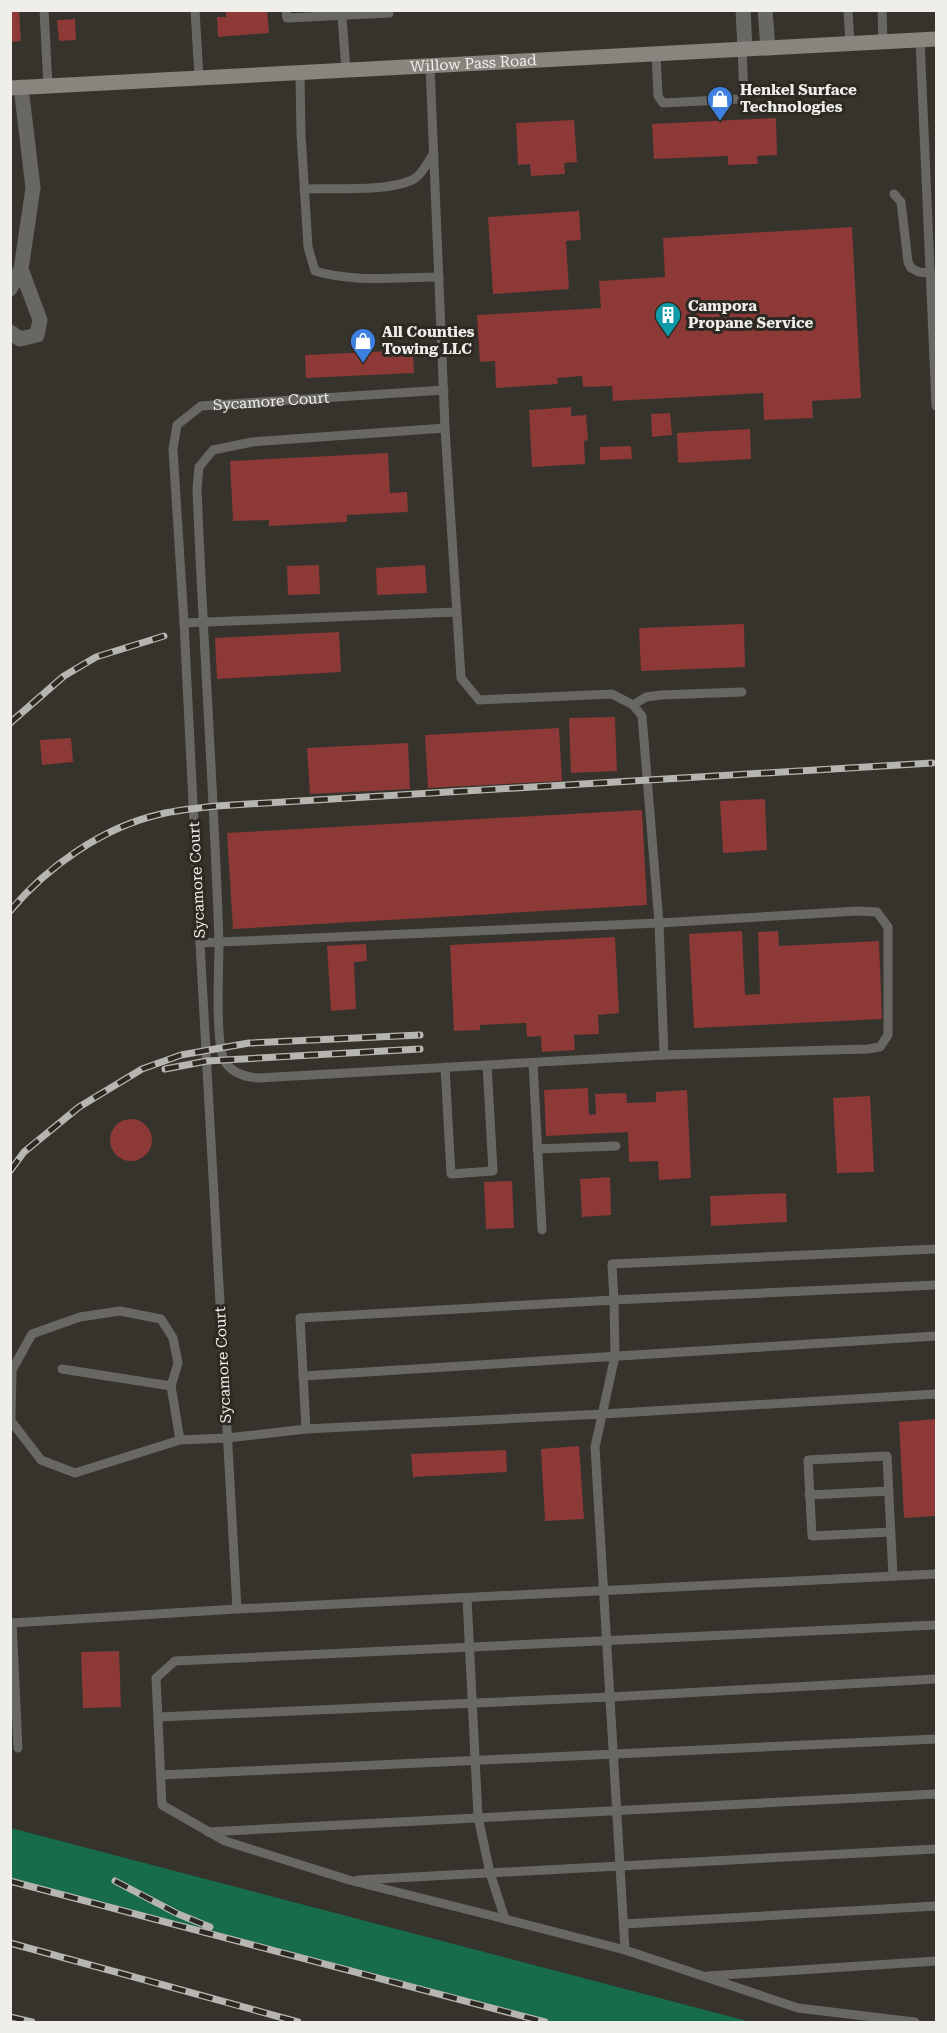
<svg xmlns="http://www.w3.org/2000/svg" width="947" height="2033" viewBox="0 0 947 2033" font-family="'Roboto Serif',serif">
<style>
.green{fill:#176c4a}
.building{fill:#8c3938}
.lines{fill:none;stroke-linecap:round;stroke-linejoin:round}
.lane{stroke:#696764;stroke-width:9}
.street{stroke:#696764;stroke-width:15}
.secondary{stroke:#88847e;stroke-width:15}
.rail-casing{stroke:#b6b5af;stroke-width:7}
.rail{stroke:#2b2921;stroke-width:4.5;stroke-dasharray:14;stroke-linecap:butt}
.labels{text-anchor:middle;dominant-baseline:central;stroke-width:6;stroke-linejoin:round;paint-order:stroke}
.street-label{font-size:15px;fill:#efeee9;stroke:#2b2921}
.poi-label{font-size:15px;font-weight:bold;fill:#efeee9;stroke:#2b2921;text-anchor:start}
</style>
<rect width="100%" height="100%" fill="#35332b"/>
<path class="green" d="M11,1828L751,2022H545L11,1881Z"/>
<path class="building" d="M10,10H19L21,41L10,42Z
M226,10H267L269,33L218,37L217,17H226Z
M75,19L76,40L59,41L57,20Z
M776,118L777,155L757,156L758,164L728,165V156L654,159L652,124Z
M574,120L577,162L564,163L565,174L531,176L530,164L518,165L516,123Z
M579,211L581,240L566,241L569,289L493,294L488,217Z
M852,227L861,398L812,401L813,418L764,420L763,393L613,401L612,386L583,387L582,376L557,378L558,384L496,388L495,361L480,362L477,315L601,308L599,281L665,277L663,238Z
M413,350L414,373L306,378L305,355Z
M571,407V416L586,415L588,440L584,441L585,464L532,467L529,410Z
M670,413L672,435L652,437L651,414Z
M750,429L751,459L678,463L677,433Z
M631,446L632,459L600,460V447Z
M388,453L390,493L407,492L408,512L347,515V522L269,526V520L233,521L230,461Z
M319,565L320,594L288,595L287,566Z
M425,565L427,593L377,595L376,568Z
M744,624L745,667L641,671L639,628Z
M339,632L341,672L217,679L215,638Z
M615,717L617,771L571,773L569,718Z
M559,728L562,781L428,788L425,735Z
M71,738L73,762L42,765L40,740Z
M408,743L410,789L310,794L307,748Z
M765,799L767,850L723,853L720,801Z
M642,810L647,905L233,929L227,833Z
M742,931L745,995L760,994L758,932L778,931L779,946L879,941L882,1019L694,1028L689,934Z
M615,937L619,1013L598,1015L599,1034L574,1035L575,1050L542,1052L541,1036L527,1037L526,1023L480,1025V1030L454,1031L450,945Z
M366,944L367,961L354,962L356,1009L331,1011L327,946Z
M588,1088L589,1115L596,1114L595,1094L626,1093L627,1103L656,1102V1092L687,1090L691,1178L659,1180L658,1161L629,1162L628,1132L546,1136L544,1090Z
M870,1096L874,1172L837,1173L833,1098Z
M110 1140a21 21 0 1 1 42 0a21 21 0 1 1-42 0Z
M610,1177L611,1215L582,1217L580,1179Z
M512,1181L514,1228L486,1229L484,1182Z
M786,1193L787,1222L711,1226L710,1196Z
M936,1419V1516L904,1518L899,1422Z
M579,1446L584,1519L545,1521L541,1449Z
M506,1450L507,1472L413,1477L411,1454Z
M119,1651L121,1707L83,1708L81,1652Z"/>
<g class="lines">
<g class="lane">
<path d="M44,10L48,86"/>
<path d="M195,10L199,78"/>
<path d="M286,10L287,18L389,13V10"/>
<path d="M848,10L850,44"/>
<path d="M882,10L883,42"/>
<path d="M342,17L346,70"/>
<path d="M920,40L936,406"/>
<path d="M656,54L658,96L663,103L739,99L744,97L742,50"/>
<path d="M430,66L445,428L461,678L479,700L612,694L633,705L642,716L659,923L664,1055"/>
<path d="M300,73L301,135L308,247L315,271C355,283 398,277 439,277"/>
<path d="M304,189C332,188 390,192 414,179C423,174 428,161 434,153"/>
<path d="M894,194L901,202L908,262L911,268L919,272L931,273"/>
<path d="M184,623L456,612"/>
<path d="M633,705L646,697L661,695L742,692"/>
<path d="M200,943L219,942L659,923L858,911L877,912L888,927V1035L880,1047L868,1049L664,1055L258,1078C245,1077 231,1073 224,1060C215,1040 219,968 219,942C214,791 203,640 197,489L199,467L213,450L252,442L445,428"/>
<path d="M533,1063L542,1230"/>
<path d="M445,1067L451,1174L493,1171L487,1065"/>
<path d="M537,1149L616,1146"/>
<path d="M936,1249L612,1264L614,1300L936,1285"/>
<path d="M62,1369L171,1386"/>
<path d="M303,1376L936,1336"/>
<path d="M180,1440L171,1386L178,1363L173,1338L161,1319L120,1311L80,1317L32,1334L12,1370L11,1421L41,1460L75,1473L180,1440L227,1438L306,1429"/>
<path d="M809,1495L889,1491"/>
<path d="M891,1532L812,1536L808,1460L887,1456L893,1576"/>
<path d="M467,1598L478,1817L490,1873L505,1919L625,1950L595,1447L615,1356L614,1300L300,1318L306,1429L602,1414L936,1394"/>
<path id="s1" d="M237,1609L200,943L184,623L173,449L177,425L201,406L444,390"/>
<path d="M158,1717L611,1697L936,1679"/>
<path d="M18,1748L12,1623L237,1609L936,1574"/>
<path d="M161,1775L936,1739"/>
<path d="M208,1832L936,1794"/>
<path d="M358,1880L936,1849"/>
<path d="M505,1919L349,1880L225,1841L162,1805L156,1678L175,1661L936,1625"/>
<path d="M624,1924L936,1906"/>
<path d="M625,1950L798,2008L915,2022"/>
<path d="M708,1976L936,1961"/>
</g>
<path class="street" d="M743,10L745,49
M765,10L768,48
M10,289L21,269L33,188L21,87
M10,332L20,339L37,335L40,320L21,269"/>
<path class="secondary" id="s2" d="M10,88L936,39"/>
<g class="rail-casing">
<path id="rail" d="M10,723L64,676L96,657L164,636
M10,911C48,866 103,827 161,814C178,810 198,808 216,806L932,763
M165,1069L207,1061L420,1049
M10,1171L24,1152L79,1107L142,1069L181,1055L249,1043L420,1035
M10,1881L545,2022
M115,1881L178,1914L210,1927
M10,1943L298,2022
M10,2017L32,2022"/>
</g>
<use href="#rail" class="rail"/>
</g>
<defs>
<g id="shop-pin" transform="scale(1.35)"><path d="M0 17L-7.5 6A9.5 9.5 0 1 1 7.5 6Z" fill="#3f7fe0" stroke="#2b2921"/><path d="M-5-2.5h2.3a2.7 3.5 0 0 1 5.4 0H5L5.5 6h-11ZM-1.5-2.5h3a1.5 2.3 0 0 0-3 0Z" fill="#fff"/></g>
<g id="building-pin" transform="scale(1.35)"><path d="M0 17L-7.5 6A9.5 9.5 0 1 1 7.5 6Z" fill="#0f9aa8" stroke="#2b2921"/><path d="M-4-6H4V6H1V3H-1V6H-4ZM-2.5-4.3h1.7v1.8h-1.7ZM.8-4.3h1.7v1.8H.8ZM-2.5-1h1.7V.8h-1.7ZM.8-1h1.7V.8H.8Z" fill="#fff"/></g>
</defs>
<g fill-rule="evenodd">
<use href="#shop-pin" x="720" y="99"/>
<use href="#building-pin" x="668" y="315"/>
<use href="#shop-pin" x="363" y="341"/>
</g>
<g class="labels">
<g class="street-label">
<text stroke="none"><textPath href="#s2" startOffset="464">Willow Pass Road</textPath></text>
<text stroke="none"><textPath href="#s1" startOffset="1287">Sycamore Court</textPath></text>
<text transform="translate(197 880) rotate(-93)">Sycamore Court</text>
<text transform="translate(223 1365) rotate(-93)">Sycamore Court</text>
</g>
<g class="poi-label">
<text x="740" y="90">Henkel Surface<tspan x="740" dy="17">Technologies</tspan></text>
<text x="688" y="306">Campora<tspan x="688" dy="17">Propane Service</tspan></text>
<text x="382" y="332">All Counties<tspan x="382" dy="17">Towing LLC</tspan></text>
</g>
</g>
<rect width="947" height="2033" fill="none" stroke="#efeee9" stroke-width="24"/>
</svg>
